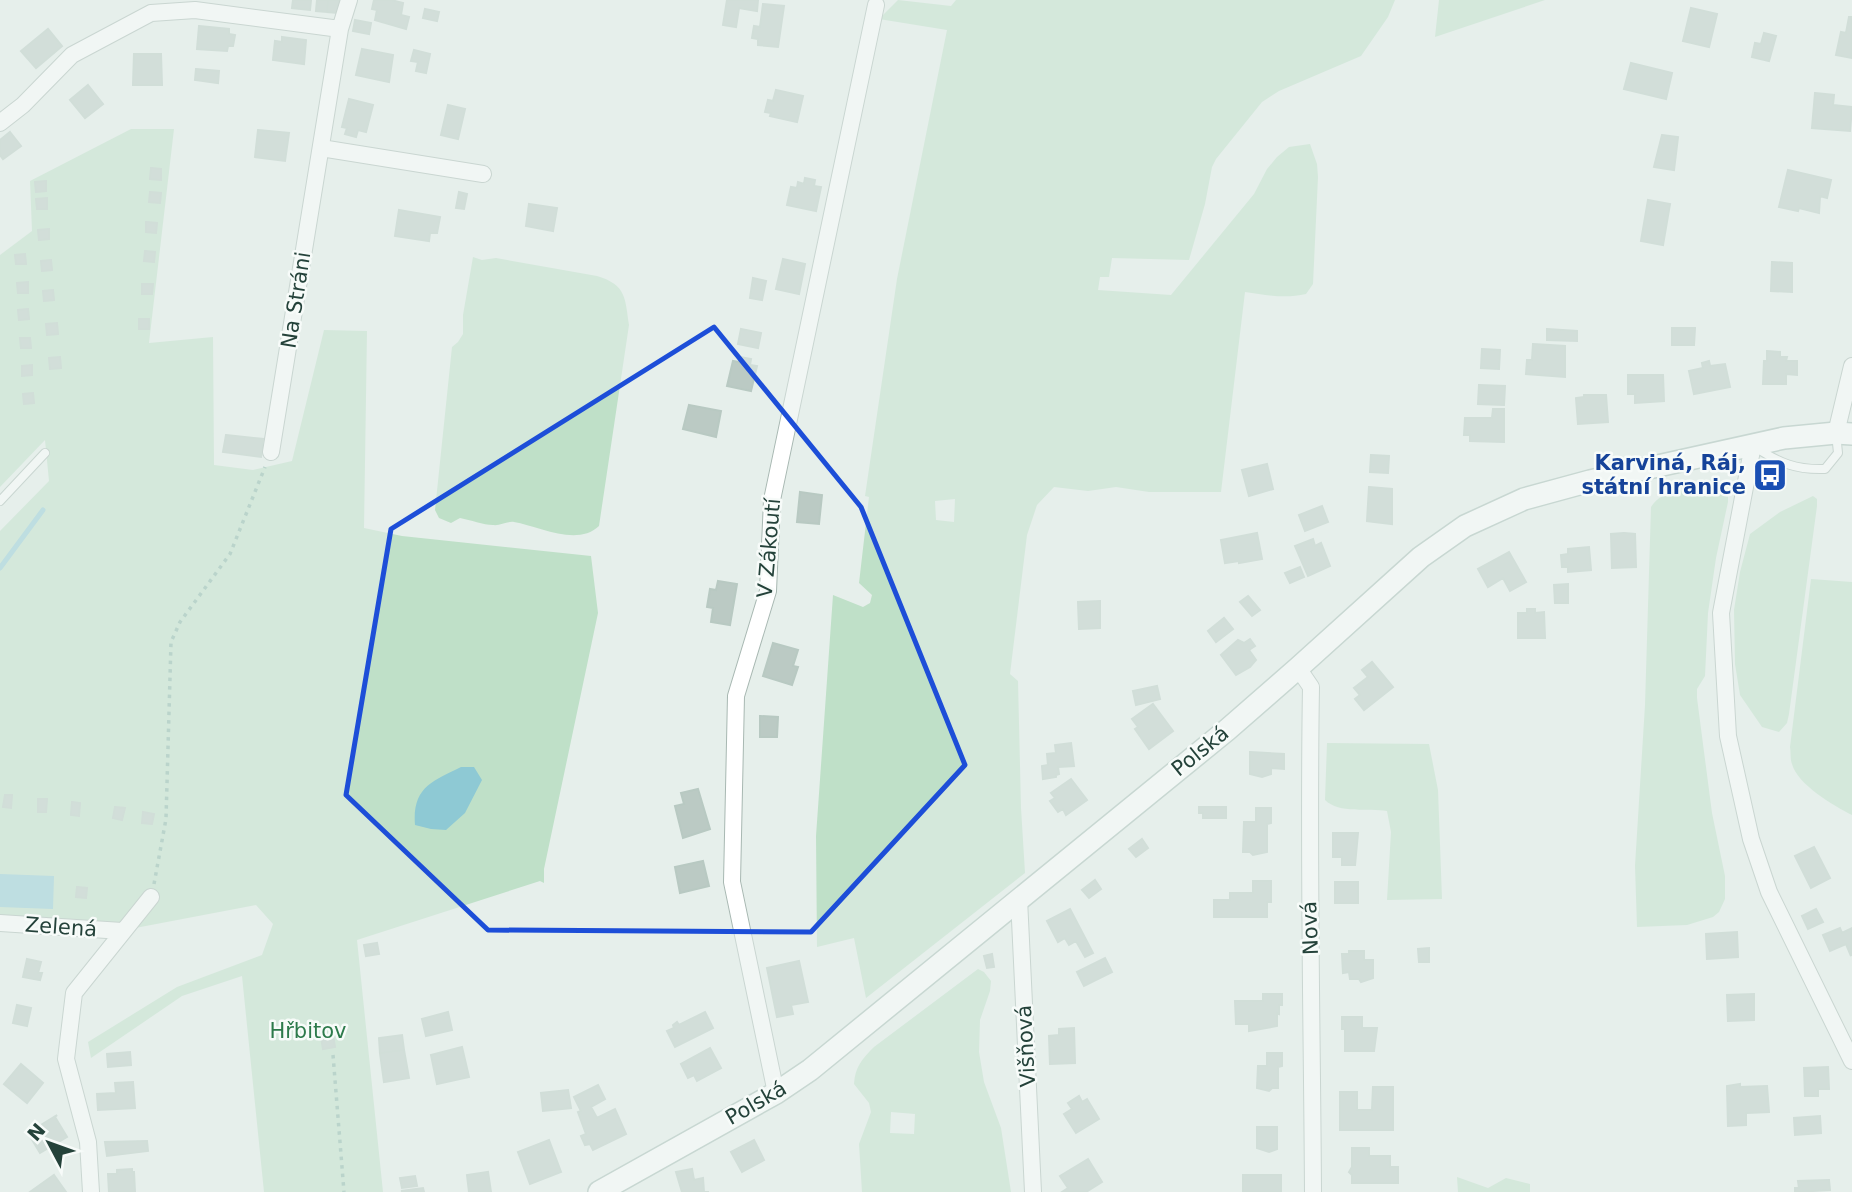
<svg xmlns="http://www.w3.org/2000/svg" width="1852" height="1192" viewBox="0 0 1852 1192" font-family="'DejaVu Sans',sans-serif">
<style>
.green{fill:#bfe0c8;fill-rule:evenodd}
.water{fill:#8ec9d4}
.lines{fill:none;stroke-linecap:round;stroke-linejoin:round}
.stream{stroke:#8ec9d4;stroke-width:5}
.building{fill:#bbcac4;stroke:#b8c9c2;stroke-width:2}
.lane-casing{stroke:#a8b8b2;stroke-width:10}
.street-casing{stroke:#a8b8b2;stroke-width:18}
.secondary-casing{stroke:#a4bbb3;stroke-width:24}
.path{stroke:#86b3a5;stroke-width:3.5;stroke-dasharray:3.5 5;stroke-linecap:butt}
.lane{stroke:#fff;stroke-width:8}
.street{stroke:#fff;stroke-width:16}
.secondary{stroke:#fff;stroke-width:21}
.marked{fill:none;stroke:#1d4ed8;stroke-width:5;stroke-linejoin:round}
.labels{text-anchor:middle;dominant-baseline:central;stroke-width:5;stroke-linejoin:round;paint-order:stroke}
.street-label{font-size:21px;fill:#24423a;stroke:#f7fbf9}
.transit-label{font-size:21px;font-weight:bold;fill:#164399;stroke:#f7fbf9;text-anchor:end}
.park-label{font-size:21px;fill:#2d7a4b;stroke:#f7fbf9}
</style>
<rect width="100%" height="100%" fill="#e6efeb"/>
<path class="green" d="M898,0L951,6L956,0H1395L1388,17L1361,56L1279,91L1262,102L1216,159L1212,167L1205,204L1189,260L1112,258L1109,277H1100L1098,290L1171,295L1254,194L1267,169L1277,157L1289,147L1310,144L1317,164L1318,177L1313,284L1306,294C1285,299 1266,295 1245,292L1221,492H1149L1116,487L1088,491L1054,487L1037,505L1027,535L1010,674L1018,681L1021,808L1025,873L866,998L854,938L817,947L816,836L833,595L863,607L870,603L872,595L859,583L869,497L865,496L897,279L947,30L879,19ZM955,499L954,522L936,520L935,501Z
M1439,0H1545L1435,37Z
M131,129H174L149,343L213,337L214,465L253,470L292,461L324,330L367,331L364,528L402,536L591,556L598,613L544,869V883L540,881L357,940L383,1192H264L242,976L182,996L91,1058L88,1042L177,987L262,955L273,924L256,905L130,929L0,916V531L49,481L45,440L0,487V255L32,231L30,181Z
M473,257L482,260L496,258L597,276C627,285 625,299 629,325L599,526C577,547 538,526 514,522C507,521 500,526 493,525C483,525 471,520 460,518L451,523L439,518L435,510L452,347L458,342L463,334V315Z
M1711,487L1722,488L1728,496V502L1716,558L1708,613L1705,676L1697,689V698L1712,813L1725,876V899L1719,912L1713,917L1687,925L1637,927L1635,866L1645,705L1651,507C1663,488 1690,489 1711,487Z
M1813,496L1817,499V506L1789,714L1787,723L1779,732L1762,727L1740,695L1735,664L1734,610L1740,572L1750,534L1780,512Z
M1811,579L1852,582V815C1834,806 1797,784 1792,764C1790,759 1791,752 1790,747Z
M1327,743L1429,744L1438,790L1442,899L1387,900L1391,832L1387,811C1369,808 1339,814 1325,800Z
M978,969L984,972L991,981L990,991L980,1020L979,1052L984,1082L1001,1128L1011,1192H862L859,1144L871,1112L869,1103L854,1084C855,1067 862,1059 874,1047ZM891,1112L915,1114L914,1134L890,1133Z
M1457,1177L1488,1188L1506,1178L1530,1184V1192H1458Z"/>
<path class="water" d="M461,767H474L482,780L465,813L446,830L431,829L415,825C412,788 432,781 461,767Z
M0,874L54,876L53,909L0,907Z"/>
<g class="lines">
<path class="stream" d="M0,568L43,510"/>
</g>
<path class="building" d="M293,0H311L310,10L292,8Z
M317,0H328L327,12L316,11Z
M328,0H339L338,13L327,12Z
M374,0H391L403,3L401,15L409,17L406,29L375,20L377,10L372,9Z
M727,0H758L757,11L739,8L736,27L723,25Z
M763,4L784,6L778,47L758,45V39L752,38L754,26L760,27Z
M1691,8L1717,14L1709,47L1683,41Z
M425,9L439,12L437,21L423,18Z
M1849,17H1852V58L1836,55L1841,32L1846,33Z
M355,20L371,23L369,34L353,31Z
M199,26L229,29V34L235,35L233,46H228L227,51L197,49Z
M48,29L62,46L36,68L21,51Z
M1764,33L1776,36L1769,61L1752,57L1755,43L1761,44Z
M282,37L306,40L304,64L273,60L275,41L282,42Z
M362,49L393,55L389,82L356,75Z
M414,50L430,54L426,73L416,71L418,62L411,61Z
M134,54H161L162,85H133Z
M1631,63L1672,73L1666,99L1624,89Z
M196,69L219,71L218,83L195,80Z
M88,85L103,104L85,118L70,100Z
M776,90L803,96L797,122L770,116L771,113L765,112L768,100L773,101Z
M1815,93L1834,95L1833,105L1852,107L1850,131L1812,128Z
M349,99L373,105L366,132L358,130L356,137L345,134L347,128L342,127Z
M448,105L465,109L458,139L441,135Z
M258,130L289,133L285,161L255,157Z
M10,132L21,146L3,159L0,155V140Z
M1662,135L1678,137L1674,170L1654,167Z
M151,168L161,169V180L150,179Z
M1788,170L1831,180L1827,198L1820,196L1819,213L1799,208L1798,211L1779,207Z
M805,178L815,180L814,186L821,187L816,211L787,205L791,187L797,188L798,182L804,184Z
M46,181V191L36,192L35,182Z
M150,192L161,193L160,203L149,202Z
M459,192L467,194L464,209L456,208Z
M47,198V209H37L36,199Z
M1648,200L1670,204L1663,245L1641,241Z
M529,204L557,208L553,231L526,226Z
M399,210L440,217L437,233H430L429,241L395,236Z
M146,222L157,223L156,233L146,232Z
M49,229V239L39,240L38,230Z
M145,251L155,252L154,262L144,261Z
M25,254L26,264H16L15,255Z
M783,259L805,264L799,294L776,289Z
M51,260L52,270L42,271L41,261Z
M1772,262L1792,263V292L1771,291Z
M753,278L766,281L762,300L750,298Z
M28,282V293H18L17,283Z
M142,284H153L152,294H142Z
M53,290L54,300L44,301L43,291Z
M28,309L29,319L19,320L18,310Z
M139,319H149V329H139Z
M57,323L58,334L47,335L46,324Z
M1672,328H1695L1694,345H1672Z
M741,329L761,333L758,348L738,344Z
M1547,329L1577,331V341L1547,340Z
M20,338H30L31,348H21Z
M1533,344L1565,346V377L1526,374L1527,360H1532Z
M1482,349L1500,350L1499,369L1481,368Z
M1767,351L1780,352V357H1787L1786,361H1797V375L1786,374V384H1763L1764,361H1767Z
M60,357L61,368L50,369L49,358Z
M740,357L751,359L750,365L757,366L751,391L727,386L733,361L739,362Z
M1709,361L1710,366L1725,364L1730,387L1694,394L1689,371L1703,368L1702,363Z
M32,365V375L22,376V366Z
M1628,375H1663L1664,401L1635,403V394H1628Z
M1479,385L1505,386L1504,405L1478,404Z
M33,393L34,403L24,404L23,394Z
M1584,395H1606L1608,422L1578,424L1576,398L1584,397Z
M689,405L721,411L716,437L683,429Z
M1493,409H1504V442L1470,441V435H1464L1465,418H1492Z
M226,435L263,439L261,457L223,452Z
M1371,455L1389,456L1388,473L1370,472Z
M1267,464L1273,489L1249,496L1242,470Z
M1369,487L1392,489V524L1367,521Z
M800,492L822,495L819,524L797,522Z
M1322,506L1328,522L1305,531L1299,515Z
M1257,533L1262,559L1239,563V561L1225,563L1221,540Z
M1624,533L1635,534L1636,567L1612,568L1611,534Z
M1313,539L1315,546L1321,543L1330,566L1308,576L1295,546Z
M1589,547L1591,570L1568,572V567H1562L1561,555L1568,554V549Z
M1509,552L1526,582L1510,591L1503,578L1488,587L1478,569Z
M1300,567L1304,577L1290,583L1285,573Z
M718,581L737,584L730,625L711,622L713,608L707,607L710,589L716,590Z
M1568,584V603H1555L1554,585Z
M1248,596L1260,610L1252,616L1240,602Z
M1100,601V628L1079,629L1078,602Z
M1527,609H1535V613L1544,612L1545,638H1518V613H1527Z
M1224,618L1233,629L1216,642L1208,631Z
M1250,639L1255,646L1249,650L1256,660L1250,667L1236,675L1221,655L1238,640L1244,643Z
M773,643L798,650L793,666L798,667L792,685L763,676Z
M1372,662L1393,687L1364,710L1355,699L1360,695L1354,688L1368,677L1362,670Z
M1157,686L1160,699L1136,705L1133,691Z
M1153,704L1173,731L1149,749L1135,729L1138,727L1132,719Z
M760,716L778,717L777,737H760Z
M1071,743L1074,766L1058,767L1059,774L1056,775V777L1043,779L1042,766L1048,765L1047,754L1056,753L1055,745Z
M1250,752L1284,754V769L1271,768V774L1262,777L1250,774Z
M1071,779L1087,800L1066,815L1063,809L1058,812L1050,801L1055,798L1051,793Z
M698,789L710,829L683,838L675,806L684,804L681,793Z
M5,795H12L11,808L3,807Z
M38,799H47L46,812H38Z
M72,802L80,803L79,816L71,815Z
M115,807L125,808L122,820L113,818Z
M1199,807H1226V818H1203V813H1199Z
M1256,808H1271V823L1267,824V852L1253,855L1250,852H1243L1244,822H1256Z
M143,812L154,814L152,824L142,823Z
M1333,833H1358L1355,865H1342V857H1333Z
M1142,839L1148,848L1136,857L1129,849Z
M1814,847L1830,878L1811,888L1795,856Z
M703,861L709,886L680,893L675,867Z
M1095,880L1101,889L1089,898L1082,890Z
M1253,881H1271V902H1267V917H1214V900H1230V893H1253Z
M1335,882H1358V903H1335Z
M77,887L87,888L86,898L76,897Z
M1070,909L1093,953L1085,957L1076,941L1069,945L1065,938L1058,942L1047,921Z
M1816,909L1823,922L1808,929L1802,916Z
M1840,928L1842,933L1852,928L1851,956L1846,944L1830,951L1823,935Z
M1737,932L1738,957L1707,959L1706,934Z
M377,943L379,954L366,956L364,945Z
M1429,948V962H1419L1418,949Z
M1349,951H1364V960H1373V978L1361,982L1359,979H1350L1349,972L1343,973L1342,954H1349Z
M992,954L994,967L987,968L984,956Z
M1105,958L1112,972L1084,986L1077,972Z
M27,959L41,962L38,973H42L40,980L23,977Z
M799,961L808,1002L791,1005L793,1014L777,1017L767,968Z
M1263,994H1282V1005H1279V1014L1277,1013V1026L1249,1031V1024H1236L1235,1001H1263Z
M1754,994V1020L1728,1021L1727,995Z
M17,1005L31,1008L27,1026L13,1023Z
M448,1012L452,1030L426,1036L422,1019Z
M705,1012L713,1028L675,1047L667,1031L674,1028L673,1025L677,1022L679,1025Z
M1342,1017H1362V1028H1377L1374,1051H1345V1029H1342Z
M1074,1028L1075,1063L1050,1064L1049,1036L1059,1035V1029Z
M333,1035L335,1047L323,1049L321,1037Z
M402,1035L404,1050L380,1053L379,1038Z
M462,1047L469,1077L437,1084L431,1055Z
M710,1048L721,1068L697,1081L694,1075L688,1078L681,1064Z
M404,1050L409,1078L384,1082L380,1053Z
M130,1052L131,1065L108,1067L107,1054Z
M1267,1053H1282V1066L1278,1067V1088H1272L1269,1091L1257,1088L1258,1066H1267Z
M21,1064L43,1083L27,1103L4,1084Z
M1828,1067L1829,1089H1818V1096H1805L1804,1068Z
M133,1082L135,1108L98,1110L97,1094L116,1093L115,1083Z
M1740,1084V1087L1767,1086L1769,1112L1746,1113V1125L1728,1126L1727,1086Z
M598,1085L605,1099L591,1107L597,1118L615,1109L626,1134L593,1150L590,1144L585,1145L581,1136L586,1134L578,1112L581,1111L574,1097Z
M1373,1087H1393V1130H1340V1092H1357V1110H1372Z
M568,1090L571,1108L543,1111L541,1093Z
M1079,1096L1082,1102L1087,1099L1099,1119L1076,1133L1064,1114L1072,1109L1068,1103Z
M57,1115L55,1117L67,1137L40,1153L28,1133Z
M1820,1116L1821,1133L1795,1135L1794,1118Z
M1257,1127H1277V1149L1269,1152L1257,1148Z
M549,1140L561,1172L530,1184L518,1152Z
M754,1140L764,1160L742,1172L731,1152Z
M147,1141L148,1151L107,1156L105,1142Z
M1352,1148H1369V1156H1390V1167H1398V1183H1352V1175L1349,1172L1352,1167Z
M1088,1159L1102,1182L1086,1192H1062L1068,1188L1060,1176Z
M132,1169V1172H134L135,1192H109L108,1174H117V1170Z
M692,1169L694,1180L703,1178L704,1192H709H682L676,1172Z
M488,1172L491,1192H469L467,1175Z
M54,1175L66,1192H30Z
M1243,1175H1281V1192H1243Z
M415,1176L417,1186L402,1188L400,1178Z
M1829,1180L1830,1190L1795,1192V1188H1799L1798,1181Z
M423,1188L424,1192L401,1191Z"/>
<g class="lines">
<g class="lane-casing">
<path id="lane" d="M1755,447C1779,463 1796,470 1825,469L1838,453L1836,433
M0,501L45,453"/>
</g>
<g class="street-casing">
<path id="street" d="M0,123L23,105L72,55L151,13L195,10L340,29
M321,148L483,174
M1836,433L1852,366
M1753,445L1721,613L1728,736L1751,839L1769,892L1852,1061
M271,452L340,29L349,0
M1298,668L1311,687C1308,856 1312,1024 1313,1192
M1019,899L1033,1192
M0,923L122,931
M776,1093L732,882L736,696L768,591L772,500L876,5
M91,1192L88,1142L66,1059L74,993L151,897"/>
</g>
<g class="secondary-casing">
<path id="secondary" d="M599,1192L776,1093L810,1070L1227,730L1298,668L1421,557L1465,526L1524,499L1590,481L1784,438L1836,433L1852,434"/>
</g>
<path class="path" d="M154,884L166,819L171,642L180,622L230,554L265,467
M333,1055L344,1192"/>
<use href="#lane" class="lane"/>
<use href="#street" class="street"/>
<use href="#secondary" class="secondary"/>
</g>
<path d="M0 0H1852V1192H0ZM714,327L861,507L965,765L811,932L488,930L346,795L391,529Z" fill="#e6efeb" fill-opacity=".55" fill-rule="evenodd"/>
<path class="marked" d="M714,327L861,507L965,765L811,932L488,930L346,795L391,529Z"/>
<defs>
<g id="bus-square" transform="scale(1.75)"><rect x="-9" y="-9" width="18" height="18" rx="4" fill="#1a4fb4" stroke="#f7fbf9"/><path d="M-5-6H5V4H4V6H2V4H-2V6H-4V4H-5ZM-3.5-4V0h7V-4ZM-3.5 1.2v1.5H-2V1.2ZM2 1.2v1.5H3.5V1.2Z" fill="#fff"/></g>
</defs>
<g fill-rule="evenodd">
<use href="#bus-square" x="1770" y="475"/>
</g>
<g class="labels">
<g class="street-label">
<text transform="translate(296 300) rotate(-81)">Na Stráni</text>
<text transform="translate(769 548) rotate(-85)">V Zákoutí</text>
<text transform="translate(1200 751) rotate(-39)">Polská</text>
<text transform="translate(61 927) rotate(4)">Zelená</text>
<text transform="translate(1310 928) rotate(-92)">Nová</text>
<text transform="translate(1026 1046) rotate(-93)">Višňová</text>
<text transform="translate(756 1103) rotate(-30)">Polská</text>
</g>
<g class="transit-label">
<text x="1746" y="463">Karviná, Ráj,<tspan x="1746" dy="24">státní hranice</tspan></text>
</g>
<g class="park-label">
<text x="308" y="1031">Hřbitov</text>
</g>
</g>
<g transform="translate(49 1143) rotate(311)" stroke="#f7fbf9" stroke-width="5" paint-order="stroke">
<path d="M0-5L12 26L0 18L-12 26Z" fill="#24423a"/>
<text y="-10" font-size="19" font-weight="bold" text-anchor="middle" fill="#24423a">N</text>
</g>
</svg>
